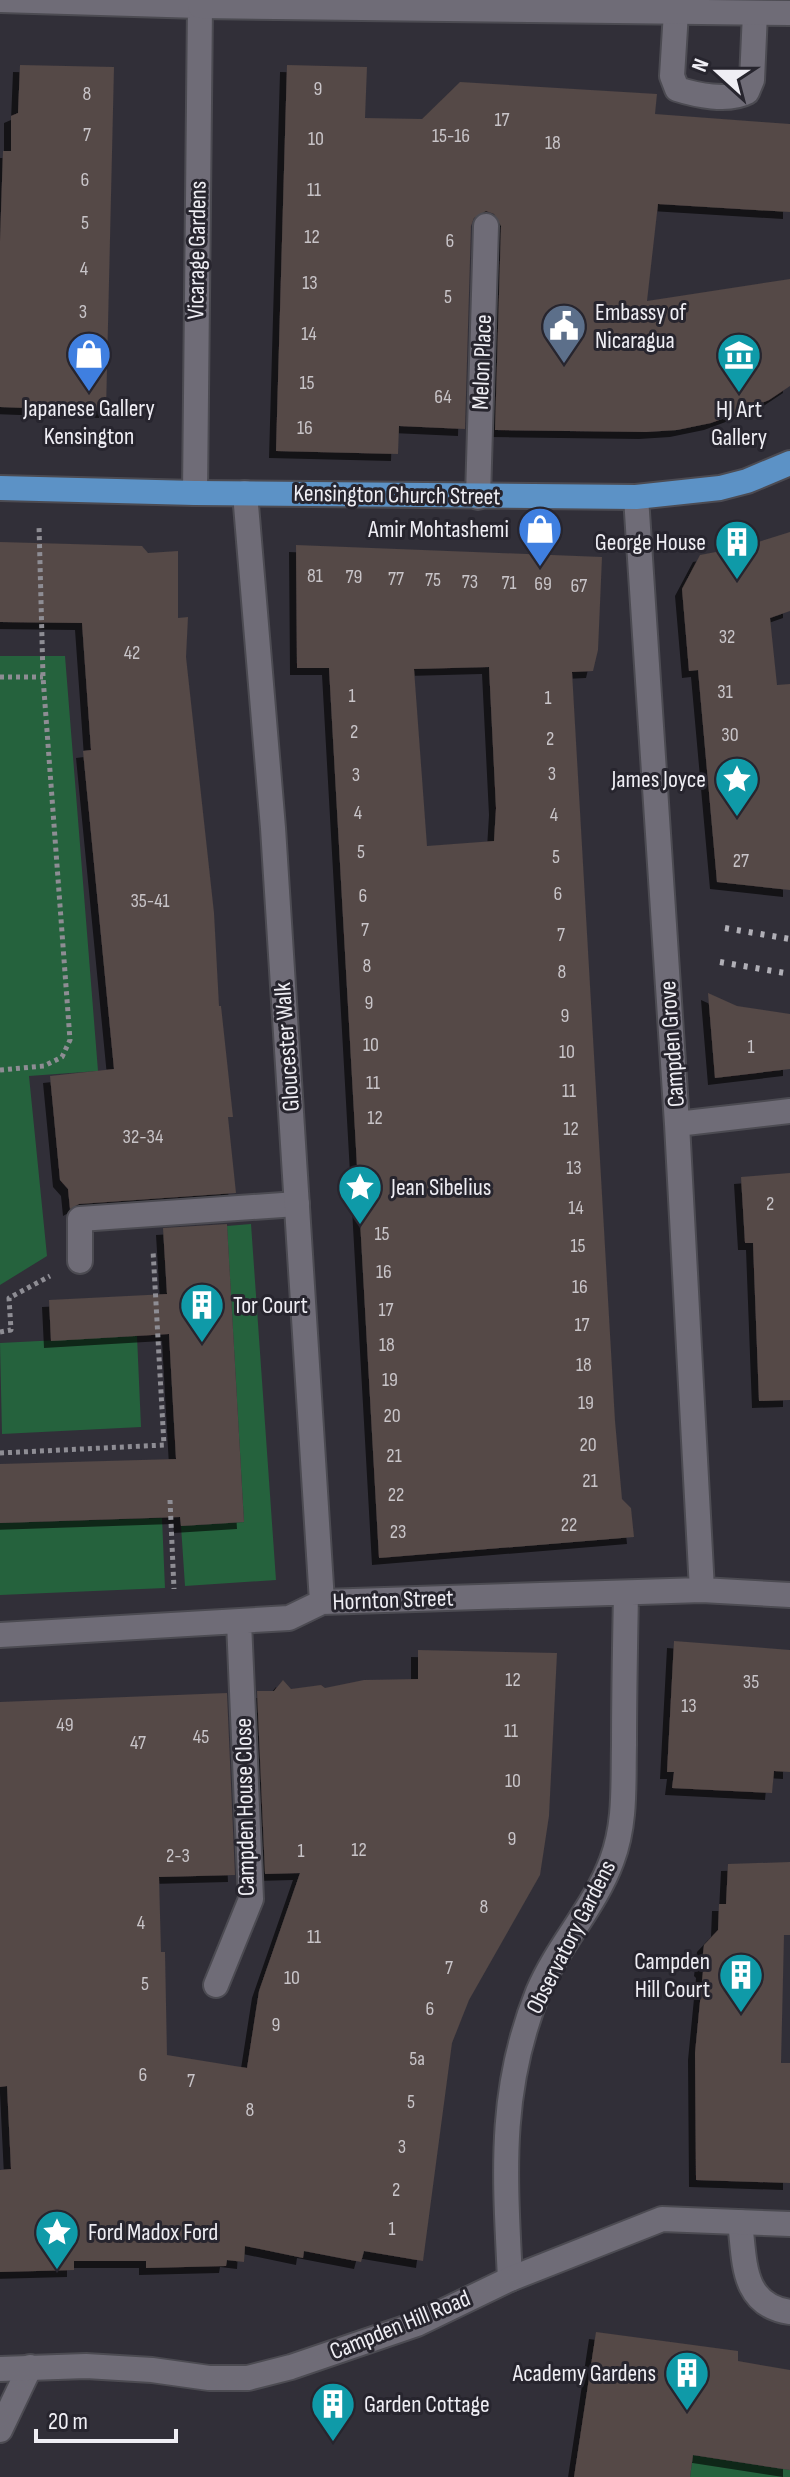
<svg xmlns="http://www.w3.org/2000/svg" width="790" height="2477" viewBox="0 0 790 2477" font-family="'Sofia Sans Condensed',sans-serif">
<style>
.green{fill:#25623d}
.building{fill:#544846;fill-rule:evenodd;filter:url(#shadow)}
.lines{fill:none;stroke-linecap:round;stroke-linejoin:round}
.lane-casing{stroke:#4c4b52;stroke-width:28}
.street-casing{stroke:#4c4b52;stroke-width:28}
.secondary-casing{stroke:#4c4b52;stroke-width:28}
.primary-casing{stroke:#4c4b52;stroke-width:28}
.path{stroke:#8e8d94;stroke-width:5;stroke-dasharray:4 4;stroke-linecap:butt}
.lane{stroke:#6f6c77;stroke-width:24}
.street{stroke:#6f6c77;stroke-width:24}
.secondary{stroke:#6f6c77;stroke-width:24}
.primary{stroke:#5c92c6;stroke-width:24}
.rail{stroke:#b0afb6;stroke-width:6;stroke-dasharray:4 8;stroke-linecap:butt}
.labels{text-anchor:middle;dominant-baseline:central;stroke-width:6;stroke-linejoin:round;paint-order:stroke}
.number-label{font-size:20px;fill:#c8c4c8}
.street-label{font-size:24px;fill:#efeef4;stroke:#27252e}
.poi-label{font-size:24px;fill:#efeef4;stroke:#27252e;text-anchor:start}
</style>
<defs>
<filter id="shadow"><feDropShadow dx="-7" dy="7" stdDeviation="0" flood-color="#0009"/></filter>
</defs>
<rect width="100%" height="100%" fill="#312f38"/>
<path class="green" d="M0,656H65L98,1071L29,1076L47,1256L0,1285Z
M251,1224L276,1580L185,1586L181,1526L244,1522L227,1226Z
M137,1336L141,1427L2,1434L0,1343Z
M162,1518L165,1588L0,1595V1523Z
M693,2455L790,2470V2477H690Z"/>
<path class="building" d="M20,65L114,67L106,411L0,407V241L3,151H11V116L18,113Z
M287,65L367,67L365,118L422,119L460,82L657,94L655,114L790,124V212L658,204L647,301L790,279V386L769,400L738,413L711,423L677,430L646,432L495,430L501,226L494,214L486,211L474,218L471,226L465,429L399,426L398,454L276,451Z
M790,532V611L770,618L777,685L790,684V890L717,882L698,670L689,671L682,589L700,555L742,547Z
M0,542L142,546L148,553L178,551V618L188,617L186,657L214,913L219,1006H221L233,1117H228L236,1193L79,1204L70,1209L68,1189L60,1180L50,1076L114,1069L83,751L91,750L82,623L0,622Z
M296,545L602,557L598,650L593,671L572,672L615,1421L622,1499L631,1508L634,1537L379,1558L329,668H297ZM489,667L496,808L494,841L427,846L414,669Z
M708,993L737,1006L790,1014V1069L715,1078Z
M790,1173V1400L759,1401L753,1243H745L741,1177Z
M227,1224L244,1522L181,1526L180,1517L0,1523V1464L176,1459L169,1334L51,1341L49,1300L167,1294L163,1228Z
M674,1641L790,1650V1772L774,1771L772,1793L672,1788L674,1772H667Z
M418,1650L557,1653L549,1816L540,1875L469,2000L452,2043L423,2261L364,2251L361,2262L304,2251L303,2258L245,2246L244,2262L227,2260L226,2266L146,2268V2261H74V2270L0,2272V2170L11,2169L7,2086L0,2087V1702L227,1693L235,1875L159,1877L161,1952H165L167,2055L247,2068L259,1991L300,1873L265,1874L257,1691H274L283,1680L291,1689L321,1685L325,1688L364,1680L418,1679Z
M790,1862V1935H784L781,2063H790V2183L696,2180L695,2053L703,1971L701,1969L704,1945L718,1930L719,1904H726L728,1864Z
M596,2332L738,2351V2361L790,2370V2470L693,2455L690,2477H574Z"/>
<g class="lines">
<g class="lane-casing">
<path id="lane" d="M676,12L672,76L677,89C696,95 728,102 747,92L752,80L755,13
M80,1261V1219L297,1204
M740,2222C745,2261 741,2305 790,2312"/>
</g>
<g class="street-casing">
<path id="street" d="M0,0L200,6L195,493
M245,493L273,828L322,1602
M478,497L486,226
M636,497L677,1124L702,1590
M677,1124L790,1111
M0,1635L289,1618L322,1602L702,1590L790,1595
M216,1985L251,1899L239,1622
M510,2279C505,2176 498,2091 538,1992C558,1945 595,1907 612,1860C626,1823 623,1783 624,1745C624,1695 625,1644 626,1593
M0,2430L30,2367"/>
</g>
<g class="secondary-casing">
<path id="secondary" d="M200,0V6L790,13
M0,2369L86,2366L152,2370L209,2378H248L291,2367L417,2324L510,2279L662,2219L790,2224"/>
</g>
<g class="primary-casing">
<path id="primary" d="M0,488L195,493L636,497L720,488L747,481L790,463"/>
</g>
<path class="path" d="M0,677H43
M0,1070L44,1066L62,1057L70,1040L43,677L39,525
M0,1332L11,1330L9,1298L50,1276
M0,1453L164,1445L153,1250
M170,1500L174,1589"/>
<use href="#lane" class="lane"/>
<use href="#street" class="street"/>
<use href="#secondary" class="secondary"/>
<use href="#primary" class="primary"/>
<path class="rail" d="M725,928L790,939
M720,962L785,973"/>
</g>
<defs>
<g id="civic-pin" transform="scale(2.3)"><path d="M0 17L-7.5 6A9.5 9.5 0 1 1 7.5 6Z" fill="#5c6f8a" stroke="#27252e"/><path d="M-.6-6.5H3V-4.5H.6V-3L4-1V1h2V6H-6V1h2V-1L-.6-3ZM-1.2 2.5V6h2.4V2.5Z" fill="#fff"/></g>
<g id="shop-pin" transform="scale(2.3)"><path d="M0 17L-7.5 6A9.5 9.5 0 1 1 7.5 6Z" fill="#3f7fe0" stroke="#27252e"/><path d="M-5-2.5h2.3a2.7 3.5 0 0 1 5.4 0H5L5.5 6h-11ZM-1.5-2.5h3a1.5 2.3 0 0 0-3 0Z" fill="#fff"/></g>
<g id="museum-pin" transform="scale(2.3)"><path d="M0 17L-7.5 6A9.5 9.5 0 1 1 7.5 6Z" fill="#0f9aa8" stroke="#27252e"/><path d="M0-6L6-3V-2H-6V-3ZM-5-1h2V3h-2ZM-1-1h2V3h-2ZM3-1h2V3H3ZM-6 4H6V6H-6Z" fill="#fff"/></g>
<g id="building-pin" transform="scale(2.3)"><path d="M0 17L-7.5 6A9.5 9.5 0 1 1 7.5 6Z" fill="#0f9aa8" stroke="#27252e"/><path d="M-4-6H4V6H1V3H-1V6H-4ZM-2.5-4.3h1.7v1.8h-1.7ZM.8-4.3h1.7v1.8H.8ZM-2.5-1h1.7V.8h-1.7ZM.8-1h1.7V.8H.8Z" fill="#fff"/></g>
<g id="sight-pin" transform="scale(2.3)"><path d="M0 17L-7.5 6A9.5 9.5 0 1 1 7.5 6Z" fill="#0f9aa8" stroke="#27252e"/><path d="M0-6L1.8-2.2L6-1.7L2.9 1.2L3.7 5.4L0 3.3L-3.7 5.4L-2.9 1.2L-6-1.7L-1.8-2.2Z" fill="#fff"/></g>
</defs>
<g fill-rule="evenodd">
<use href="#civic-pin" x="564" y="326"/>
<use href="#shop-pin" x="89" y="354"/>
<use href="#museum-pin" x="739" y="355"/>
<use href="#shop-pin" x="540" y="529"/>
<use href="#building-pin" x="737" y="542"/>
<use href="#sight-pin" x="737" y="779"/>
<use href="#sight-pin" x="360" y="1187"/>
<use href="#building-pin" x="202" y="1305"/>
<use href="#building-pin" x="741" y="1975"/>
<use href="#sight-pin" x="57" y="2232"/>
<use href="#building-pin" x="687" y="2373"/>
<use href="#building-pin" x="333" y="2404"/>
</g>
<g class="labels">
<g class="number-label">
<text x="318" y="89">9</text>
<text x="87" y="94">8</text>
<text x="502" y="120">17</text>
<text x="87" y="135">7</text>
<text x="451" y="136">15-16</text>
<text x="316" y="139">10</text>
<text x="553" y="143">18</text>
<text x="85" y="180">6</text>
<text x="314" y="190">11</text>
<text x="85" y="223">5</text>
<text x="312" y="237">12</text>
<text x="450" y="241">6</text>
<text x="84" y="269">4</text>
<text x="310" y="283">13</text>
<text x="448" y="297">5</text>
<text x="83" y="312">3</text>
<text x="309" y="334">14</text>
<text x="307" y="383">15</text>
<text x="443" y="397">64</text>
<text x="305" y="428">16</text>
<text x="315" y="576">81</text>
<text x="354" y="577">79</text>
<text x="396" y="579">77</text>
<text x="433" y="580">75</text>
<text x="470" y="582">73</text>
<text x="509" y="583">71</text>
<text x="543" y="584">69</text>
<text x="579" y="586">67</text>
<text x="727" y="637">32</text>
<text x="132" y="653">42</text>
<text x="725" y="692">31</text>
<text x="352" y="696">1</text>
<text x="548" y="698">1</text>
<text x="354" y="732">2</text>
<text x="730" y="735">30</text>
<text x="550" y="739">2</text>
<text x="552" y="774">3</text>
<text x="356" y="775">3</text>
<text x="358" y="813">4</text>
<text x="554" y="815">4</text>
<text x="361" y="852">5</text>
<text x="556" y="857">5</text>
<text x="741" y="861">27</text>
<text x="558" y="894">6</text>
<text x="363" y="896">6</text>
<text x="150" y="901">35-41</text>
<text x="365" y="930">7</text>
<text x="561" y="935">7</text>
<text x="367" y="966">8</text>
<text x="562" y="972">8</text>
<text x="369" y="1003">9</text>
<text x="565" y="1016">9</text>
<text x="371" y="1045">10</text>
<text x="751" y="1047">1</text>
<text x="567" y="1052">10</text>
<text x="373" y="1083">11</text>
<text x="569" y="1091">11</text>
<text x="375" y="1118">12</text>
<text x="571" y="1129">12</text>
<text x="143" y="1137">32-34</text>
<text x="574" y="1168">13</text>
<text x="770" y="1204">2</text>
<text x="576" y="1208">14</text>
<text x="382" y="1234">15</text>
<text x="578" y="1246">15</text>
<text x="384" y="1272">16</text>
<text x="580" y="1287">16</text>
<text x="386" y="1310">17</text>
<text x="582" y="1325">17</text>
<text x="387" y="1345">18</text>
<text x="584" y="1365">18</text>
<text x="390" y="1380">19</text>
<text x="586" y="1403">19</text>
<text x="392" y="1416">20</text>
<text x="588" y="1445">20</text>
<text x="394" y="1456">21</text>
<text x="590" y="1481">21</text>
<text x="396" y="1495">22</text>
<text x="569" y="1525">22</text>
<text x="398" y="1532">23</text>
<text x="513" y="1680">12</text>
<text x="751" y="1682">35</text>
<text x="689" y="1706">13</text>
<text x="65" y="1725">49</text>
<text x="511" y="1731">11</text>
<text x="201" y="1737">45</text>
<text x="138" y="1743">47</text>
<text x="513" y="1781">10</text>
<text x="512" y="1839">9</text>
<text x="359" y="1850">12</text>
<text x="301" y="1851">1</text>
<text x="178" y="1856">2-3</text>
<text x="484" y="1907">8</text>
<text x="141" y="1923">4</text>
<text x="314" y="1937">11</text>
<text x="449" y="1968">7</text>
<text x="292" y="1978">10</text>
<text x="145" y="1984">5</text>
<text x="430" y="2009">6</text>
<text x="276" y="2025">9</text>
<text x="417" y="2059">5a</text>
<text x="143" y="2075">6</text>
<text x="191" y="2081">7</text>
<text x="411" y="2102">5</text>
<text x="250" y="2110">8</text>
<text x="402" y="2147">3</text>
<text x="396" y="2190">2</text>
<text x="392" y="2229">1</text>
</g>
<g class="street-label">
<text transform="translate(197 250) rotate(-89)">Vicarage Gardens</text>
<text transform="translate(482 362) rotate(-88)">Melon Place</text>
<text transform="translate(397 495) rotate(1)">Kensington Church Street</text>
<text transform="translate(672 1044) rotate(-94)">Campden Grove</text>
<text transform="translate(287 1047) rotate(-94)">Gloucester Walk</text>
<text transform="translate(393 1600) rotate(-2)">Hornton Street</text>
<text transform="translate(245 1807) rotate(-91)">Campden House Close</text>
<text transform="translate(571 1937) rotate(-63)">Observatory Gardens</text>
<text transform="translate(400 2325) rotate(-22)">Campden Hill Road</text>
</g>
<g class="poi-label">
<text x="595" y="312">Embassy of<tspan x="595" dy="28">Nicaragua</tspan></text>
<text x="89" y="408" text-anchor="middle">Japanese Gallery<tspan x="89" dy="28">Kensington</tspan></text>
<text x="739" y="409" text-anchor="middle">HJ Art<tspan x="739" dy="28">Gallery</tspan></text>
<text x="509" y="529" text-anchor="end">Amir Mohtashemi</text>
<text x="706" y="542" text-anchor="end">George House</text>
<text x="706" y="779" text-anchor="end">James Joyce</text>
<text x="391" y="1187">Jean Sibelius</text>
<text x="233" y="1305">Tor Court</text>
<text x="710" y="1961" text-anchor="end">Campden<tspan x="710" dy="28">Hill Court</tspan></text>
<text x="88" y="2232">Ford Madox Ford</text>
<text x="656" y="2373" text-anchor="end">Academy Gardens</text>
<text x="364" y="2404">Garden Cottage</text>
</g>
</g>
<g transform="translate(718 72) rotate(291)" stroke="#27252e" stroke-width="6" paint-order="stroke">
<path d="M0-6L14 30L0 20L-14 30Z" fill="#efeef4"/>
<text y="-12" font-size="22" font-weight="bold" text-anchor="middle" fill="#efeef4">N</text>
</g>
<path d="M36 2429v12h140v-12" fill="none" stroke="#efeef4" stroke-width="4"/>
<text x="48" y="2429" font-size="24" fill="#efeef4" stroke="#27252e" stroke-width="6" paint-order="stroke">20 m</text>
</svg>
